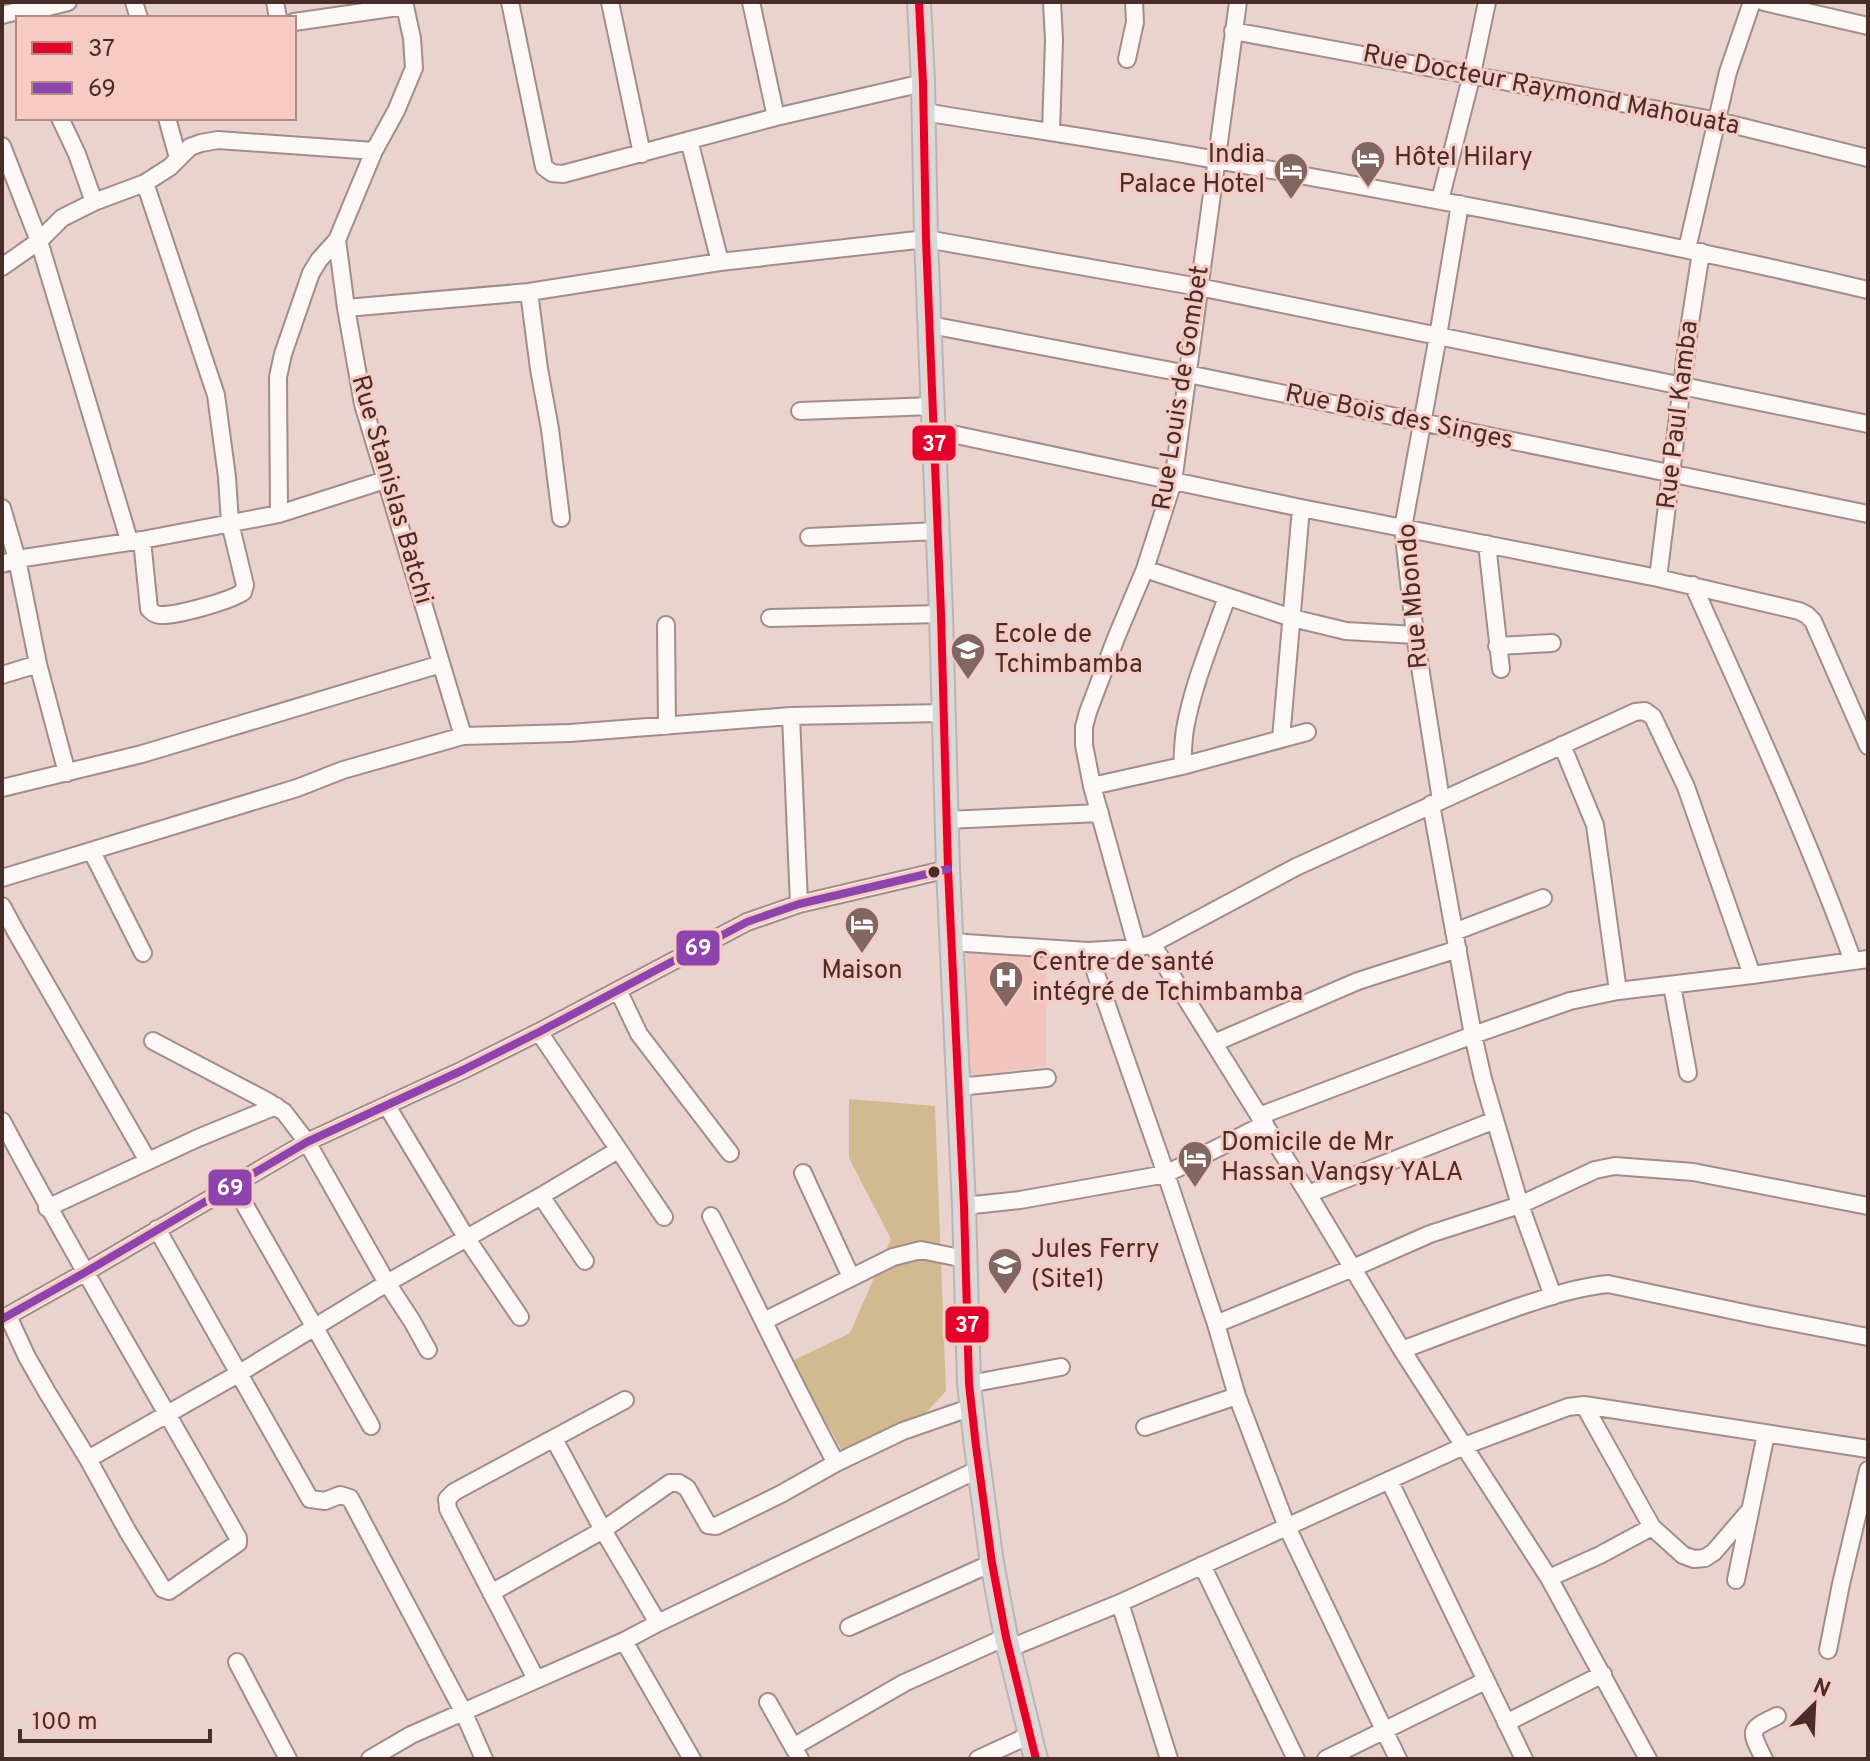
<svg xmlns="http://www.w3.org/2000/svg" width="1870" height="1761" viewBox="0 0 1870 1761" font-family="Overpass,sans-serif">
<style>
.built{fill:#f1c4bd}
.green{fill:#d1b990}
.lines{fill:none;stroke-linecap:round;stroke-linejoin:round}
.minor-casing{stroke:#a28d89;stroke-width:20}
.highway-casing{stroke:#c2b2af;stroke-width:26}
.minor{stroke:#fcf8f8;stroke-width:16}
.highway{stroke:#d3dbdc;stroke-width:22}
.bus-1-casing{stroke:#f6cbc3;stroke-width:14}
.bus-2-casing{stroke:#f6cbc3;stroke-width:14}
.bus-1{stroke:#e4002b;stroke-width:8}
.bus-2{stroke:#8e44ad;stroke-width:8}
.bus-dot{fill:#482c28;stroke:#f6cbc3;stroke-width:3}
.labels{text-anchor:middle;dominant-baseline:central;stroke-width:6;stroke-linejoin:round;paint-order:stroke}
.street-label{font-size:26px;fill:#482c28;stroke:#f6cbc3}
.poi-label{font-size:26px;fill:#482c28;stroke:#f6cbc3;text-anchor:start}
.line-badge{stroke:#f6cbc3;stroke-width:3}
.badge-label{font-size:22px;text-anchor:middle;font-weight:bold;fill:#fff}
</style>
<rect width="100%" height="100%" fill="#ead3cf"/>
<path class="built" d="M1046,952V1066L966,1077L967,953Z"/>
<path class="green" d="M849,1099L935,1106L946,1391L922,1417L842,1450L790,1362L850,1333L891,1239L849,1158Z"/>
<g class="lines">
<g class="minor-casing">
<path id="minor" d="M134,2L139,18
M275,2L278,18
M510,2L544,167L552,173L563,174L776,117L923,83
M610,2L642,154
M751,2L776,117
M1764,2L1868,26
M2,15L14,12H29L68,2
M294,22L405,6
M1233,31L1718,121L1868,158
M1127,59L1135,22L1134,2
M924,112C1021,128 1119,142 1216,160C1434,199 1652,239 1868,290
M60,118L77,154L94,202
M167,118L178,158
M1051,132L1054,40L1052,2
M689,140L720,262
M2,146L39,241L129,540
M1440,200L1472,74L1487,2
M337,240L346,308L363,404L463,736
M1687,249L1728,72L1752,2
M2,267L39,241L62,218L94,202L145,183L170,167L190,147L201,143L218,140L374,151
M529,292L539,369L550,429L561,518
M346,308L529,292L720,262L926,239L1199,287L1868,424
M930,325L1188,374L1868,514
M800,411L933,406
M933,430L1301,508L1658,578L1799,611L1807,615L1813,621L1868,746
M2,508L17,559L38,664L67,773
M279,514L278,377L283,354L311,273L319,260L337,240L374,151L396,111L414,68L412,38L404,2
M809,537L938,531
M142,540L149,609C154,613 153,614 160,615C176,616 230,601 243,592L245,585L230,523L227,477L216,395L145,183
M1487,544L1501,669
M2,564L17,559L142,540L279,514L385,480
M1145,569L1292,618L1346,631L1415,635
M1658,578L1689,329L1701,252
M1693,585C1749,710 1806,833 1853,961
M770,618L941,614
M666,625L667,726
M1497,646L1552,643
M2,675L38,664
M791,716L799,904
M1281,739L1301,508
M1562,745L1595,825L1618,991
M1182,766C1183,754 1183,741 1185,729C1193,684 1212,640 1227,597
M1092,786L1182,766L1307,732
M2,788L142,754L441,664
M1441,800L1415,635L1403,528L1438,336L1460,204
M1431,804L1473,1035L1483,1079L1520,1205L1553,1296
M946,820L1100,813
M92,852L143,953
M2,878L297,788L343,770L463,736L570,733L791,716L943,713
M2,906L16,932L148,1161
M1454,932L1543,898
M951,942L1088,951L1137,948L1152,944L1296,867L1635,712L1645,711L1653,717L1686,787L1752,975
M1152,944L1308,1194L1402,1350L1549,1578L1648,1759
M1137,948L1092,786L1084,745V727L1088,712L1116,638L1145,569L1173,482L1238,2
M1088,951L1166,1174L1216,1324L1237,1396L1287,1527L1398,1759
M1672,985L1688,1073
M618,990L639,1034L730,1153
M539,1032L664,1217
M153,1041L267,1101L284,1112L307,1142L387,1283L412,1321L428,1350
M1214,1043L1358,981L1458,949
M958,1087L1047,1078
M387,1106L467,1239L520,1317
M1259,1116L1473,1035L1570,1001L1618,991L1752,975L1868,959
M2,1121C77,1263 160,1399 238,1538V1543L169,1591L163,1589L128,1532L88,1459L47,1392L27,1357L8,1316
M803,1173L851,1277
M234,1186L371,1426
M1308,1194L1495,1120
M541,1196L585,1261
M964,1206L1020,1200L1166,1174L1265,1124
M47,1208L198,1138L276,1106
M711,1216C753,1298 792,1382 836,1463
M157,1229L310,1499L325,1501L340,1495L350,1498L463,1711L484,1759
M2,1319L84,1273L307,1142L463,1070L539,1032L747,922L799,904L948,869
M764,1321L893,1257L921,1250L965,1259
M1216,1324L1353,1268L1430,1234L1520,1205L1595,1170L1615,1166L1693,1172L1868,1206
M1402,1350C1441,1335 1479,1321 1518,1307C1548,1297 1577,1287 1608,1284L1754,1315L1868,1337
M969,1384L1061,1367
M1584,1405L1652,1527L1683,1555L1694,1559L1705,1558L1714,1552L1750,1510
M1145,1427L1237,1396
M554,1439L603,1530L658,1623
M88,1459L238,1374L387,1283L541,1196L618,1150
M1389,1480L1524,1759
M1202,1565L1296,1759
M1549,1578L1600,1555L1652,1527
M1736,1580L1766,1434
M491,1593L603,1530L670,1483H679L687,1488L708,1525L716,1526L781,1494L836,1463L903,1431L972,1407
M1120,1603L1169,1759
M849,1627L992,1563
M624,1641L692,1759
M1008,1649L1120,1603L1464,1446L1568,1407L1584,1405L1597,1407L1868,1449
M1828,1650L1841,1584L1868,1470
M237,1662L288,1759
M536,1679L448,1509L447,1499L454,1492L625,1400
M768,1702L800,1759
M1506,1723L1603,1674
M793,1747L904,1683L1006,1637
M370,1759L411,1735L624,1641L658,1623L979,1469
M978,1759L1030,1735
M1326,1759L1485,1681
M1764,1759C1750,1730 1747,1730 1777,1716"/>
</g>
<g class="highway-casing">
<path id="highway" d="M919,2L923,83L926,239L941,614L948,869L964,1206L969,1384L976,1446L992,1563L1006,1637L1036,1759"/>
</g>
<use href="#minor" class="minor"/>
<use href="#highway" class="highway"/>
<g class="bus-1-casing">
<path id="bus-1" d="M919,2L923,83L926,239L941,614L948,869L964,1206L969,1384L976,1446L992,1563L1006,1637L1036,1759"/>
</g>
<g class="bus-2-casing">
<path id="bus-2" d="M2,1319L84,1273L307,1142L463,1070L539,1032L747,922L799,904L948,869"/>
</g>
<use href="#bus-1" class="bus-1"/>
<use href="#bus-2" class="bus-2"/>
</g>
<defs>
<g id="hotel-pin" transform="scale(1.8)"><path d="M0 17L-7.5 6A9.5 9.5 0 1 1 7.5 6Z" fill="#816662" stroke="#f6cbc3"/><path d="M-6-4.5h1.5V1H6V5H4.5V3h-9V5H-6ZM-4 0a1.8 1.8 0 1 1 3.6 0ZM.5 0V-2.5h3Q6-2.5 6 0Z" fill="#fff"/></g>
<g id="school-pin" transform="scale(1.8)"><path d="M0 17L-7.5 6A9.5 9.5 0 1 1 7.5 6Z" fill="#816662" stroke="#f6cbc3"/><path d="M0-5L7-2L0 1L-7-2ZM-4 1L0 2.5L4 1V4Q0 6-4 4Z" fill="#fff"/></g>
<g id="hospital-pin" transform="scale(1.8)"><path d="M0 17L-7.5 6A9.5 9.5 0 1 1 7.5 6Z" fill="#816662" stroke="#f6cbc3"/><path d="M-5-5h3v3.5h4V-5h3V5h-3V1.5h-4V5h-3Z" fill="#fff"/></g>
</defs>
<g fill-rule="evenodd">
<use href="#hotel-pin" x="1368" y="158"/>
<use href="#hotel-pin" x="1291" y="170"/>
<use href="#school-pin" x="968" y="650"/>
<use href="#hotel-pin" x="862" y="924"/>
<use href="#hospital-pin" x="1006" y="978"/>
<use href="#hotel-pin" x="1195" y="1158"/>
<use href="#school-pin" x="1005" y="1265"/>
</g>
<circle class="bus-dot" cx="934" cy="872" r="7"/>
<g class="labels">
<g class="street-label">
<text transform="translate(1551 91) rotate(11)">Rue Docteur Raymond Mahouata</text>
<text transform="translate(1182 388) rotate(-81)">Rue Louis de Gombet</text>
<text transform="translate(1679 415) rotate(-83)">Rue Paul Kamba</text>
<text transform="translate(1399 418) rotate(12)">Rue Bois des Singes</text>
<text transform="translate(391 490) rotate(74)">Rue Stanislas Batchi</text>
<text transform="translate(1414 596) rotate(-95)">Rue Mbondo</text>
</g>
<g class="poi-label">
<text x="1265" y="155" text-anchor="end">India<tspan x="1265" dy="30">Palace Hotel</tspan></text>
<text x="1394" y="158">Hôtel Hilary</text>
<text x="994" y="635">Ecole de<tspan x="994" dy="30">Tchimbamba</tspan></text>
<text x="1032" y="963">Centre de santé<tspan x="1032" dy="30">intégré de Tchimbamba</tspan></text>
<text x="862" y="971" text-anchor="middle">Maison</text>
<text x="1221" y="1143">Domicile de Mr<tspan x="1221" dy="30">Hassan Vangsy YALA</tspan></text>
<text x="1031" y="1250">Jules Ferry<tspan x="1031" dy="30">(Site1)</tspan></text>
</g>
</g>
<g class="line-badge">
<rect x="911" y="424" width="46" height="38" rx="8" fill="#e4002b"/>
<rect x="675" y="929" width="46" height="38" rx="8" fill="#8e44ad"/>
<rect x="207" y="1168" width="46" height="39" rx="8" fill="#8e44ad"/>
<rect x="944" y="1305" width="46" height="39" rx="8" fill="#e4002b"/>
</g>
<g class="badge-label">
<text x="934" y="451">37</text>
<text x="698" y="955">69</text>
<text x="230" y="1195">69</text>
<text x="967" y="1332">37</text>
</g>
<rect width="1870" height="1761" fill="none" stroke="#482c28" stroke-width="8"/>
<rect x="16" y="16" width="280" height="104" fill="#f6cbc3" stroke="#b08b85" stroke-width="2"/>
<rect x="32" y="42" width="40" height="12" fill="#e4002b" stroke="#b08b85" stroke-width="2"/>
<text x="88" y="56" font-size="24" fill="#482c28">37</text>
<rect x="32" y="82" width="40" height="12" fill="#8e44ad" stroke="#b08b85" stroke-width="2"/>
<text x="88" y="96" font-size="24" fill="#482c28">69</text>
<g transform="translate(1814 1705) rotate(24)" stroke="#f6cbc3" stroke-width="6" paint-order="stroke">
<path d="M0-6L14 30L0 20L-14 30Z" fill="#482c28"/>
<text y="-12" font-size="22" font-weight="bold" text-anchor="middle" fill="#482c28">N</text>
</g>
<path d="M20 1729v12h190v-12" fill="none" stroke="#482c28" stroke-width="4"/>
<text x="32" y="1729" font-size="24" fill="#482c28" stroke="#f6cbc3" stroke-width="6" paint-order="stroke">100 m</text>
</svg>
